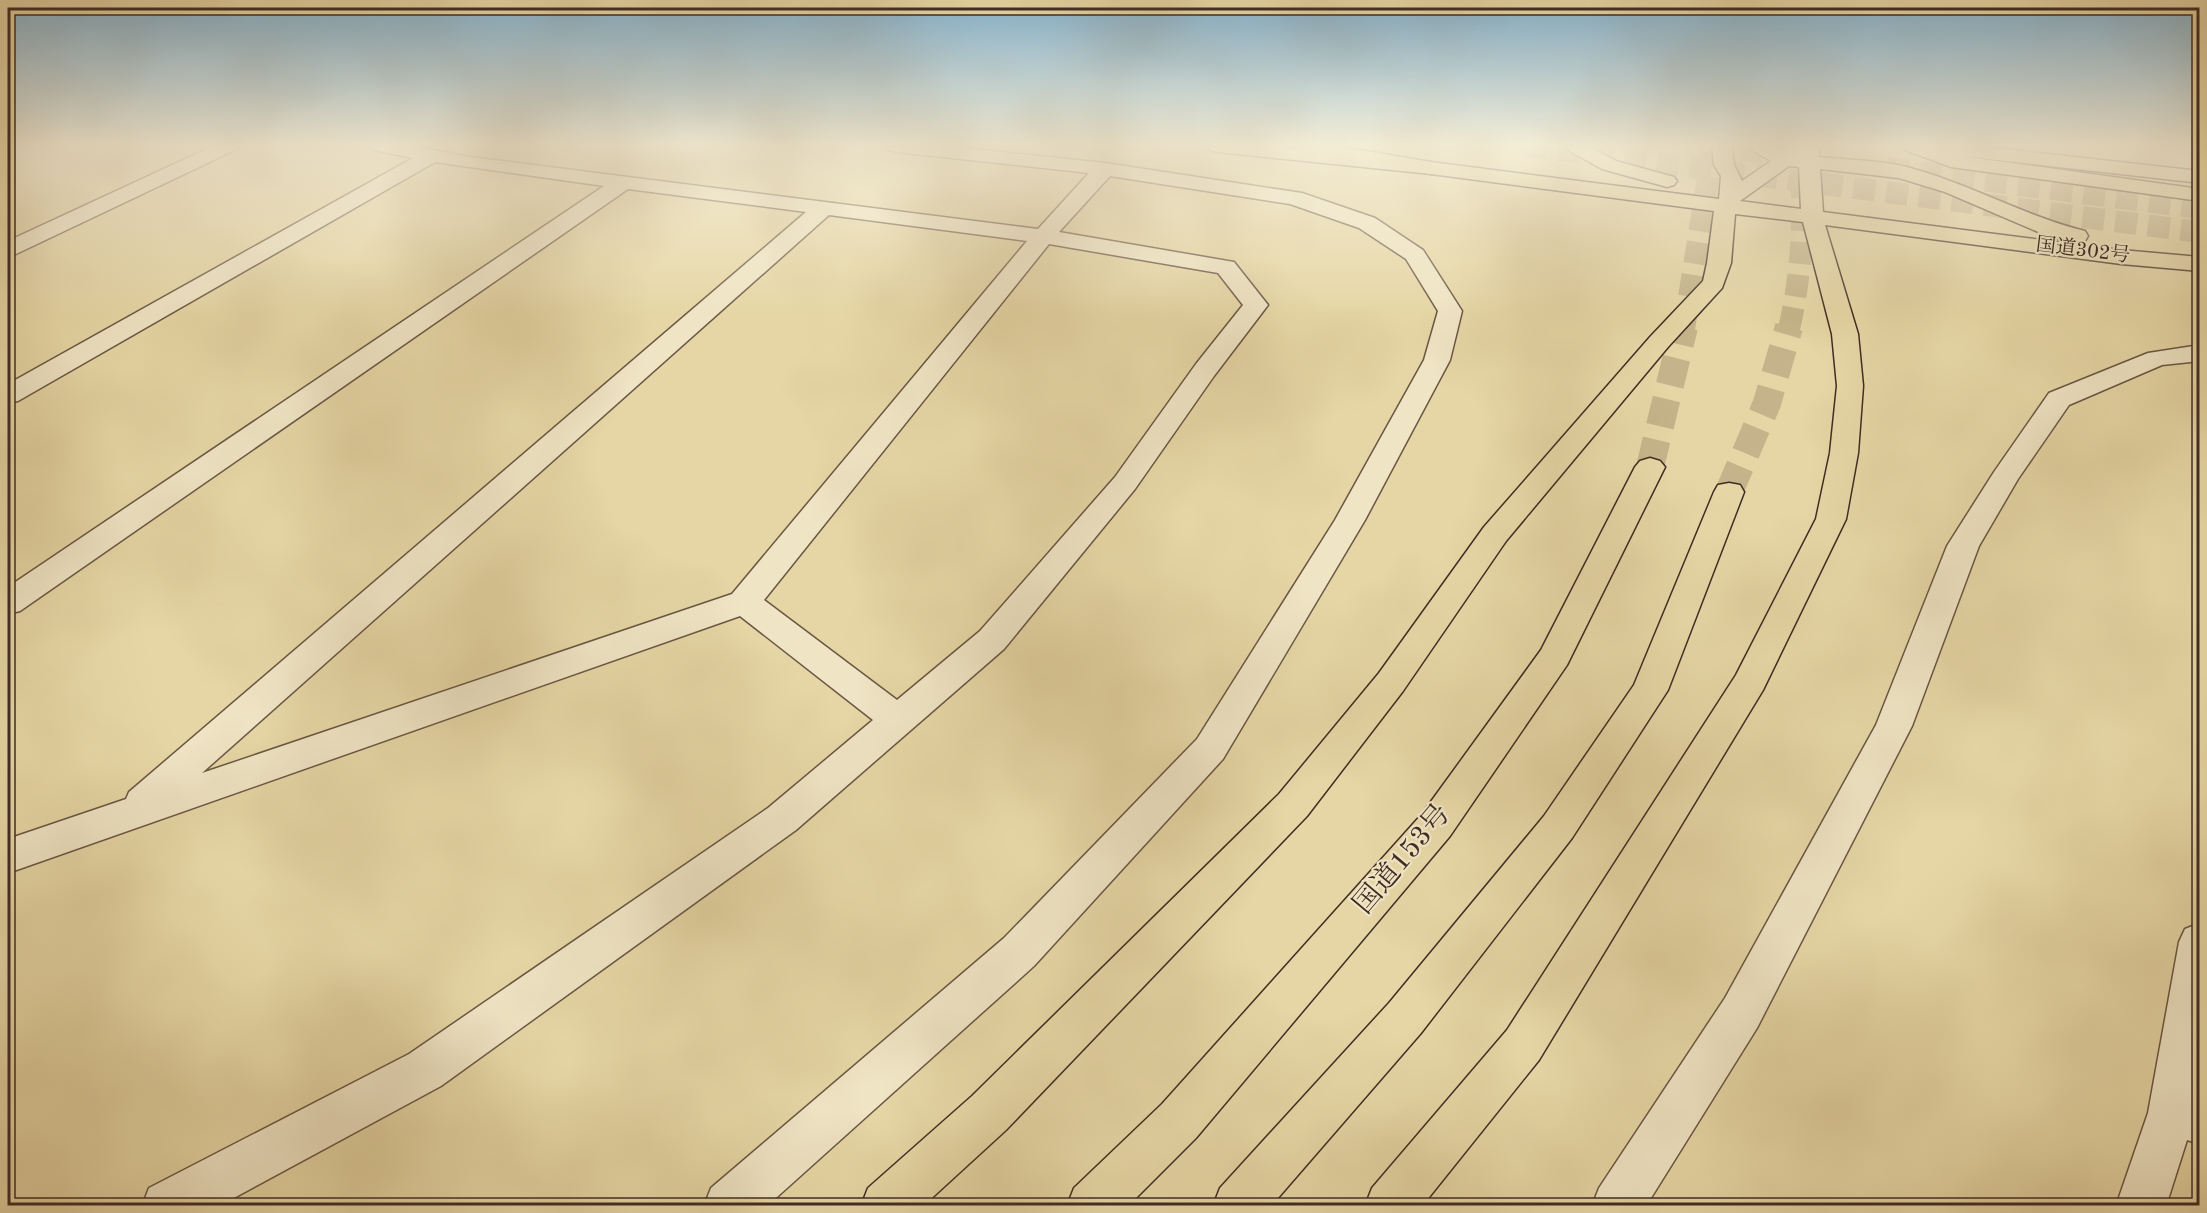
<svg xmlns="http://www.w3.org/2000/svg" width="2207" height="1213" viewBox="0 0 2207 1213" font-family="'Old Standard TT','Noto Serif JP',serif">
<style>
.lines{fill:none;stroke-linecap:round;stroke-linejoin:round}
.trunk-tunnel-far1{stroke:#c5b48b;stroke-width:22;stroke-dasharray:22 11;stroke-linecap:butt}
.trunk-tunnel{stroke:#c5b48b;stroke-width:28;stroke-dasharray:28 14;stroke-linecap:butt}
.motorway-tunnel{stroke:#c5b48b;stroke-width:22;stroke-dasharray:22 11;stroke-linecap:butt}
.minor-casing{stroke:#6a5644;stroke-width:3}
.trunk-casing{stroke:#402c24;stroke-width:3}
.motorway-casing{stroke:#402c24;stroke-width:3}
.minor{fill:#efe4c4;fill-rule:evenodd}
.trunk{fill:#e6d6a5;fill-rule:evenodd}
.motorway{fill:#e6d6a5;fill-rule:evenodd}
.labels{text-anchor:middle;dominant-baseline:central;stroke-width:4.5;stroke-linejoin:round;paint-order:stroke}
.far-street-label{font-size:20px;fill:#402c24;stroke:#efe4c4}
.near-street-label{font-size:28px;fill:#402c24;stroke:#efe4c4}
</style>
<rect width="100%" height="100%" fill="#e6d6a5"/>
<filter id="stains"><feTurbulence type="fractalNoise" baseFrequency=".00333" numOctaves="4"/><feColorMatrix values="0 0 0 0 .2 0 0 0 0 .09 0 0 0 0 .02 0 0 0 .5 -.17"/></filter>
<radialGradient id="worn" r=".72"><stop offset=".6" stop-color="#630" stop-opacity="0"/><stop offset="1" stop-color="#630" stop-opacity=".3"/></radialGradient>
<g class="lines">
<path class="trunk-tunnel-far1" d="M1684,329L1713,146
M1789,329C1803,268 1805,208 1799,146"/>
<path class="trunk-tunnel" d="M1650,467L1684,327
M1729,492L1767,403L1789,327"/>
<path class="motorway-tunnel" d="M1526,146L2200,232
M1709,146L1800,157
M1887,168L2200,208"/>
<g class="minor-casing">
<path id="minor" d="M213,146H238L235,150L16,254L8,256V241Z
M371,146H410L470,157L1038,229L1089,173L896,152L889,150L886,146H947L1105,163L1302,193L1375,218L1423,250L1462,311L1450,360L1365,520L1223,759L1034,966L767,1206H704L711,1188L1004,938L1197,739L1335,520L1424,360L1438,311L1406,259L1359,228L1290,204L1110,176L1059,232L1234,262L1268,305L1214,376L1135,489L1004,649L796,830L441,1086L219,1206H142L149,1188L409,1054L768,808L873,720L740,616L8,873V839L126,799L129,792L806,212L628,189L20,611L8,614V587L604,186L435,162L18,401L8,403V384L413,158L374,150ZM829,215L1027,241L732,594L202,773ZM1049,244L1218,273L1243,305L1196,364L1115,477L980,631L897,700L764,600Z
M2200,345V361L2162,365L2069,405L2018,479L1979,546L1912,726L1757,1028L1646,1206H1592L1599,1188L1725,998L1876,725L1947,546L1994,472L2049,393L2148,353Z
M2200,923V1144L2187,1140L2166,1206H2116L2148,1113L2179,942L2185,929Z"/>
</g>
<g class="trunk-casing">
<path id="trunk" d="M1207,146H1271L1431,162L1719,199L1721,176L1714,165L1712,146H1732L1734,165L1742,181L1771,161L1752,150L1749,146H1773L1781,150L1786,146H1820L1819,157C1848,160 1879,160 1907,167C1968,183 2024,216 2085,231L2088,236L2085,241L2077,243L2050,237L1945,192L1899,178L1820,169L1823,212L2121,250L2200,257V271L2121,264L1825,225L1858,334L1863,386L1858,453L1846,519L1763,690L1539,1060L1422,1206H1365L1372,1188L1507,1030L1736,675L1816,519L1830,453L1837,386L1832,334L1803,222L1735,214L1731,263L1722,288L1668,347L1506,541L1403,691L1307,816L1006,1130L923,1206H861L868,1188L972,1096L1279,794L1379,673L1484,527L1650,337L1703,281L1707,263L1714,211L1431,174L1217,152L1210,150ZM1789,166L1799,167L1801,209L1740,201Z
M1565,146H1589L1616,161L1674,177L1677,181L1674,185L1667,187L1602,169L1568,150Z
M1917,146H1976L2200,171V183L1927,152L1920,150Z
M1650,458L1660,461L1665,467L1567,665L1450,836L1196,1138L1128,1206H1067L1074,1188L1162,1104L1422,814L1541,650L1635,467L1640,461Z
M1729,483L1740,485L1744,492L1668,690L1572,838L1421,1033L1271,1206H1213L1220,1188L1389,1003L1544,816L1634,685L1714,492L1718,485Z"/>
</g>
<g class="motorway-casing">
<path id="motorway" d="M1295,146H1337L1431,162L1438,164L1441,168L1438,172L1431,174L1305,152L1298,150Z
M1902,146H1929L1955,155L2200,189V201L1951,167L1905,150Z"/>
</g>
<use href="#minor" class="minor"/>
<use href="#trunk" class="trunk"/>
<use href="#motorway" class="motorway"/>
</g>
<linearGradient id="sky" x2="0" y2="1"><stop stop-color="#87b5d1"/><stop offset="0.46" stop-color="#f4edd6"/><stop offset="1" stop-color="#f4edd6" stop-opacity="0"/></linearGradient>
<rect width="2207" height="315" fill="url(#sky)"/>
<g class="labels">
<g class="far-street-label">
<text transform="translate(2083 251) rotate(7)">国道302号</text>
</g>
<g class="near-street-label">
<text transform="translate(1403 860) rotate(-50)">国道153号</text>
</g>
</g>
<rect width="2207" height="1213" fill="none" stroke="#e6d6a5" stroke-width="30"/>
<rect x="9" y="9" width="2189" height="1195" fill="none" stroke="#402c24" stroke-width="3"/>
<rect x="15" y="15" width="2177" height="1183" fill="none" stroke="#402c24" stroke-width="1.5"/>
<rect width="100%" height="100%" filter="url(#stains)"/>
<rect width="100%" height="100%" fill="url(#worn)"/>
</svg>
